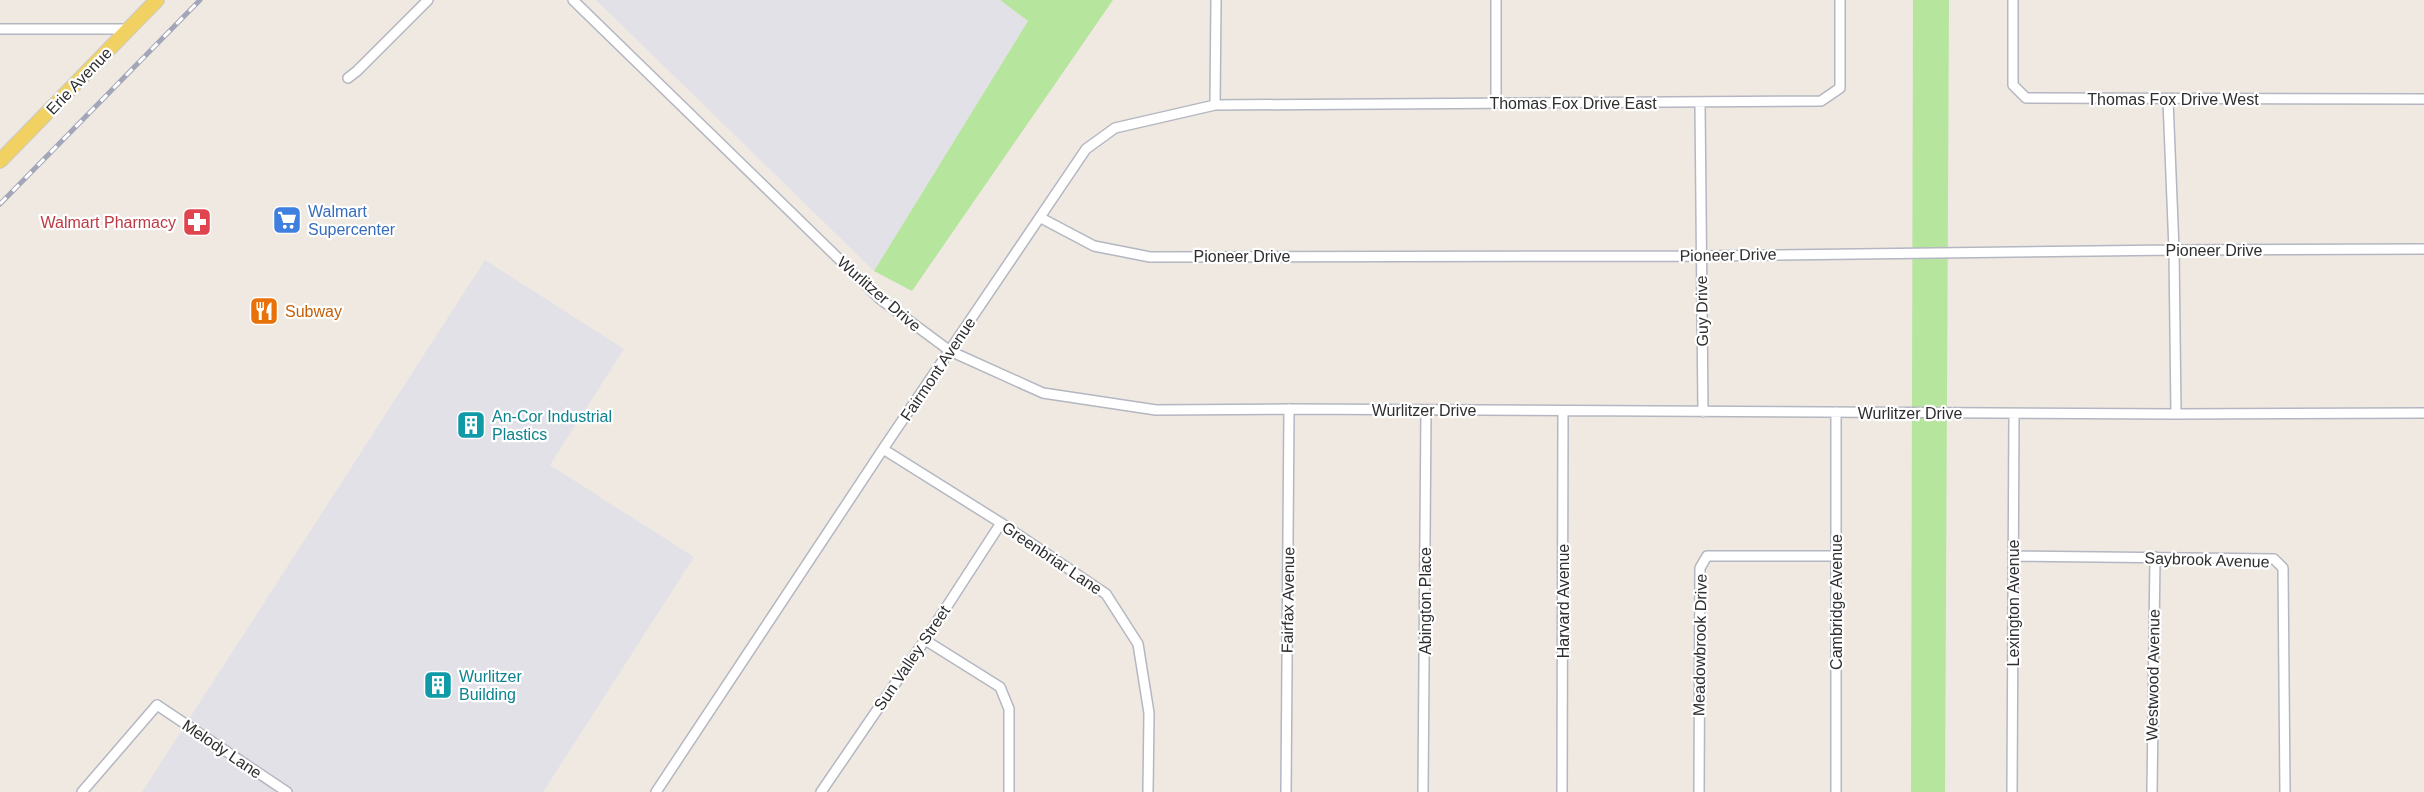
<svg xmlns="http://www.w3.org/2000/svg" width="2424" height="792" viewBox="0 0 2424 792" font-family="Helvetica,sans-serif">
<style>
.industrial{fill:#e3e1e8}
.green{fill:#b6e59e}
.lines{fill:none;stroke-linecap:round;stroke-linejoin:round}
.minor-casing{stroke:#b4b7c1;stroke-width:12}
.primary-casing{stroke:#c9c9c9;stroke-width:16}
.minor{stroke:#fff;stroke-width:9}
.primary{stroke:#f2d163;stroke-width:14}
.rail-casing{stroke:#a3a6b8;stroke-width:5}
.rail{stroke:#fff;stroke-width:3;stroke-dasharray:9;stroke-linecap:butt}
.labels{text-anchor:middle;dominant-baseline:central;stroke-width:4.5;stroke-linejoin:round;paint-order:stroke}
.street-label{font-size:16px;fill:#2e2e2e;stroke:#fff}
.shop-label{font-size:16px;fill:#366cbe;stroke:#fff;text-anchor:start}
.health-label{font-size:16px;fill:#be3a42;stroke:#fff;text-anchor:end}
.food-label{font-size:16px;fill:#c56008;stroke:#fff;text-anchor:start}
.culture-label{font-size:16px;fill:#0d838f;stroke:#fff;text-anchor:start}
</style>
<rect width="100%" height="100%" fill="#efe9e1"/>
<path class="industrial" d="M596,0H1000L1028,21L874,271Z
M485,260L624,349L550,465L694,557L543,792H142Z"/>
<path class="green" d="M1000,0H1113L912,291L874,271L1028,21Z
M1913,0H1949L1945,792H1911Z"/>
<g class="lines">
<g class="minor-casing">
<path id="minor" d="M573,0L880,299L950,351L1043,393L1156,410L1289,409L2176,414L2424,413
M2013,0V85L2026,98L2424,99
M0,29H130
M348,78L357,71L428,0
M2168,100L2174,250L2176,414
M1496,102V0
M1700,103L1703,412
M1215,105L1216,0
M1041,218L1094,246L1150,257L1702,256L2174,250L2424,249
M883,449L1001,523L1106,594L1138,644L1149,713L1148,792
M2013,556L2274,559L2283,568L2285,792
M925,640L1000,687L1009,709V792
M82,792L157,705L287,792
M656,792L883,449L1086,149L1115,128L1215,105L1821,101L1840,88V0
M821,792L925,640L1001,523
M1286,792L1289,409
M1423,792L1426,410
M1562,792L1563,411
M1699,792L1700,568L1707,556H1836
M1836,792V412
M2012,792L2014,414
M2152,792L2155,557"/>
</g>
<g class="primary-casing">
<path id="primary" d="M0,161L157,0"/>
</g>
<use href="#minor" class="minor"/>
<use href="#primary" class="primary"/>
<g class="rail-casing">
<path id="rail" d="M0,204L200,0"/>
</g>
<use href="#rail" class="rail"/>
</g>
<defs>
<g id="supermarket-square" transform="scale(1.5)"><rect x="-9" y="-9" width="18" height="18" rx="4" fill="#3f7fe0" stroke="#fff"/><path d="M-6-5.5h2.5l.6 2H6L4.5 2H-2.5L-4.4-4H-6ZM-1.5 3.2a1.3 1.3 0 1 0 .1 0ZM3 3.2a1.3 1.3 0 1 0 .1 0Z" fill="#fff"/></g>
<g id="pharmacy-square" transform="scale(1.5)"><rect x="-9" y="-9" width="18" height="18" rx="4" fill="#e0444e" stroke="#fff"/><path d="M-2-6h4v4h4v4h-4v4h-4v-4h-4v-4h4Z" fill="#fff"/></g>
<g id="restaurant-square" transform="scale(1.5)"><rect x="-9" y="-9" width="18" height="18" rx="4" fill="#e8710a" stroke="#fff"/><path d="M-5-6h1v4h1v-4h1v4h1v-4h1v5L-1.5 .5V6h-2V.5L-5-1ZM5-6V6H3V1.5H1.5Q1.5-4 5-6Z" fill="#fff"/></g>
<g id="building-square" transform="scale(1.5)"><rect x="-9" y="-9" width="18" height="18" rx="4" fill="#0f9aa8" stroke="#fff"/><path d="M-4-6H4V6H1V3H-1V6H-4ZM-2.5-4.3h1.7v1.8h-1.7ZM.8-4.3h1.7v1.8H.8ZM-2.5-1h1.7V.8h-1.7ZM.8-1h1.7V.8H.8Z" fill="#fff"/></g>
</defs>
<g fill-rule="evenodd">
<use href="#supermarket-square" x="287" y="220"/>
<use href="#pharmacy-square" x="197" y="222"/>
<use href="#restaurant-square" x="264" y="311"/>
<use href="#building-square" x="471" y="425"/>
<use href="#building-square" x="438" y="685"/>
</g>
<g class="labels">
<g class="street-label">
<text transform="translate(79 81) rotate(-46)">Erie Avenue</text>
<text x="2173" y="99">Thomas Fox Drive West</text>
<text x="1573" y="103">Thomas Fox Drive East</text>
<text x="2214" y="250">Pioneer Drive</text>
<text transform="translate(1728 255) rotate(-1)">Pioneer Drive</text>
<text x="1242" y="256">Pioneer Drive</text>
<text transform="translate(879 294) rotate(41)">Wurlitzer Drive</text>
<text transform="translate(1702 311) rotate(-91)">Guy Drive</text>
<text transform="translate(938 369) rotate(-56)">Fairmont Avenue</text>
<text x="1424" y="410">Wurlitzer Drive</text>
<text x="1910" y="413">Wurlitzer Drive</text>
<text transform="translate(1052 558) rotate(34)">Greenbriar Lane</text>
<text transform="translate(2207 560) rotate(2)">Saybrook Avenue</text>
<text transform="translate(1288 600) rotate(-89)">Fairfax Avenue</text>
<text transform="translate(1425 601) rotate(-90)">Abington Place</text>
<text transform="translate(1563 601) rotate(-90)">Harvard Avenue</text>
<text transform="translate(1836 602) rotate(-90)">Cambridge Avenue</text>
<text transform="translate(2013 603) rotate(-90)">Lexington Avenue</text>
<text transform="translate(1700 645) rotate(-89)">Meadowbrook Drive</text>
<text transform="translate(912 658) rotate(-56)">Sun Valley Street</text>
<text transform="translate(2153 675) rotate(-89)">Westwood Avenue</text>
<text transform="translate(222 749) rotate(34)">Melody Lane</text>
</g>
<g class="shop-label">
<text x="308" y="211">Walmart<tspan x="308" dy="18">Supercenter</tspan></text>
</g>
<g class="health-label">
<text x="176" y="222">Walmart Pharmacy</text>
</g>
<g class="food-label">
<text x="285" y="311">Subway</text>
</g>
<g class="culture-label">
<text x="492" y="416">An-Cor Industrial<tspan x="492" dy="18">Plastics</tspan></text>
<text x="459" y="676">Wurlitzer<tspan x="459" dy="18">Building</tspan></text>
</g>
</g>
</svg>
